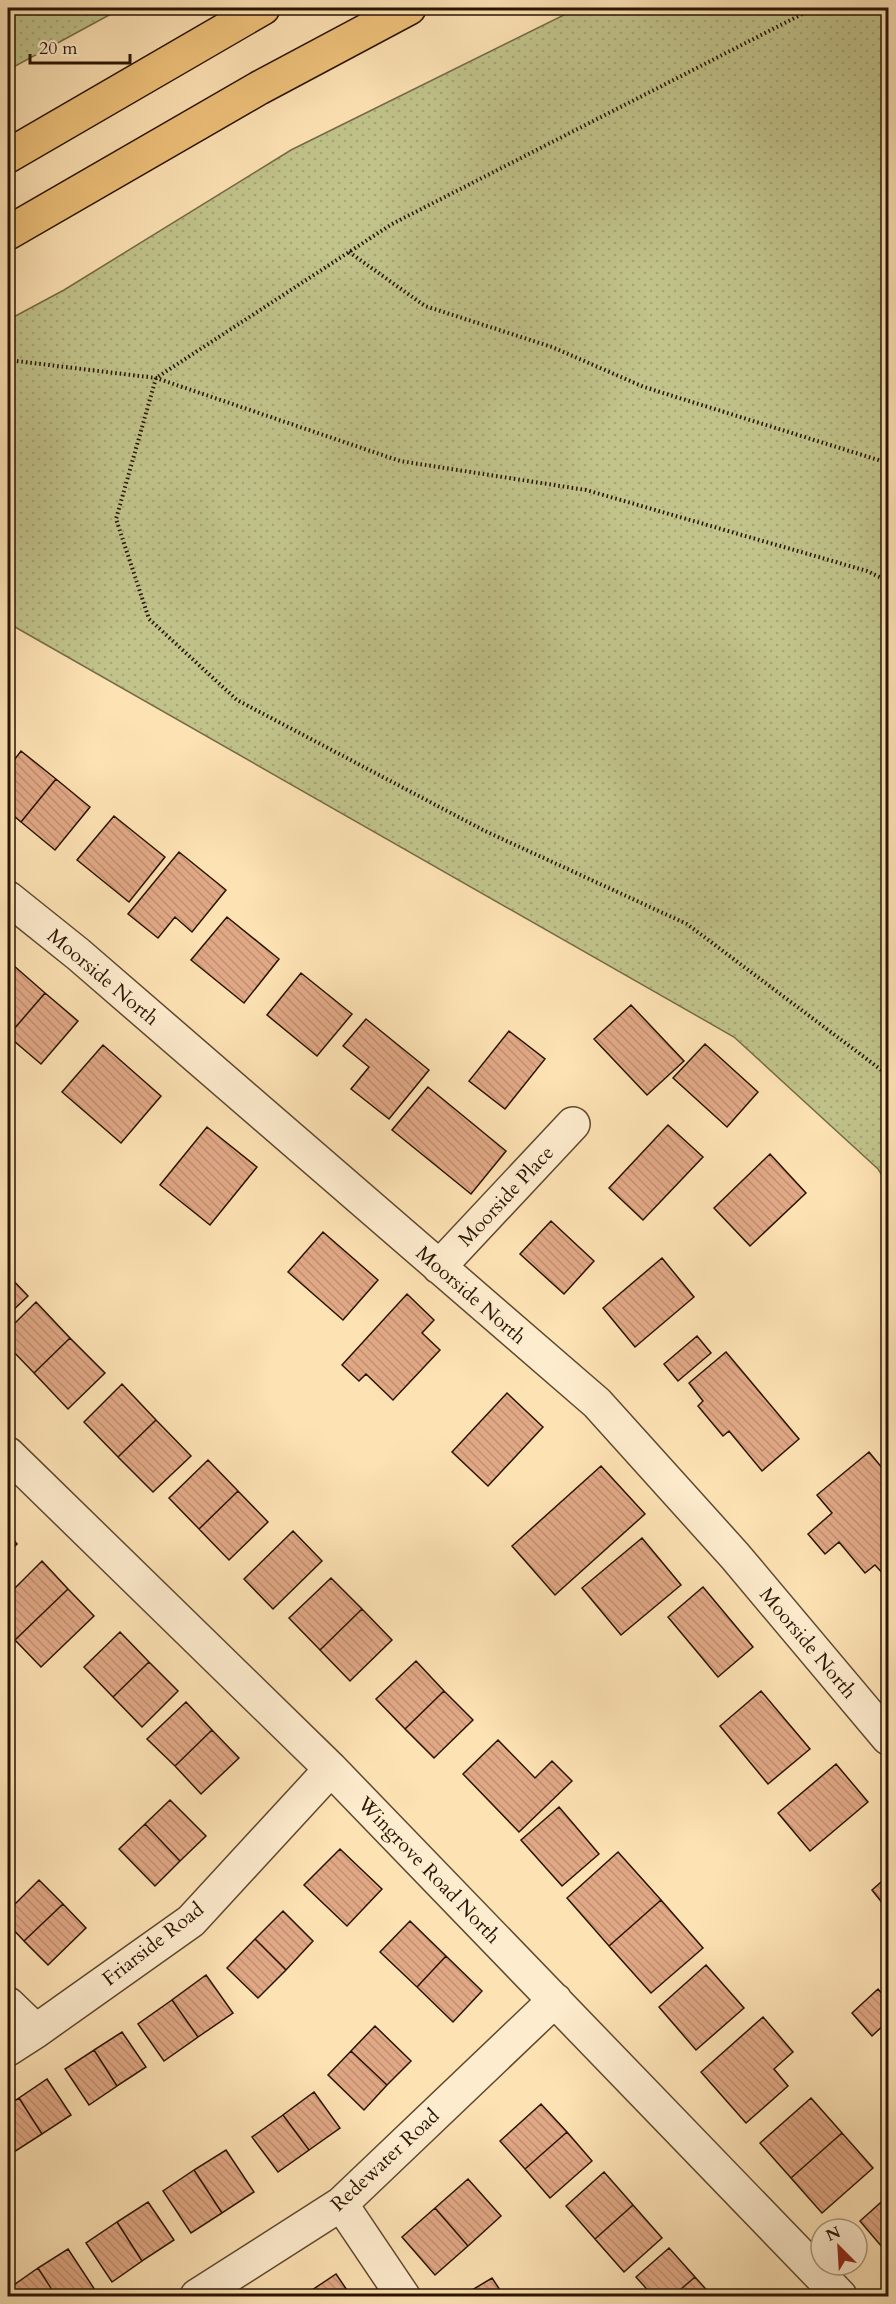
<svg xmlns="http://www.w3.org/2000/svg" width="896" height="2304" viewBox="0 0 896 2304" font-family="Cardo,serif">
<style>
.grass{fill:url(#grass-dots);stroke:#756c46;stroke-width:1.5}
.building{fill:url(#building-back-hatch);stroke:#291402;stroke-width:1.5}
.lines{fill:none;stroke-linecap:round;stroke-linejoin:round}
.minor-casing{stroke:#5e482e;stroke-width:36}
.highway-casing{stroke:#291402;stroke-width:36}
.path{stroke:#291402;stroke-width:4;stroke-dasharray:1.5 3;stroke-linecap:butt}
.minor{stroke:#feecce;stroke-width:33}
.highway{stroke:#eec17a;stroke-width:33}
.labels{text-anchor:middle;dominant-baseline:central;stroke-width:4.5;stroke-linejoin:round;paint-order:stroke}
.street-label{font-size:20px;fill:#291402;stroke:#feecce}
</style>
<defs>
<pattern id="grass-dots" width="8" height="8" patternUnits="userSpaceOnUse" patternTransform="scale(1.5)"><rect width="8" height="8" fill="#c1c38b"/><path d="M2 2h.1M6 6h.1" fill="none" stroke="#a6a776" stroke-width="1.8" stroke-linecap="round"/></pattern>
<pattern id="building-back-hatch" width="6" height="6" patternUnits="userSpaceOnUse" patternTransform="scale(1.5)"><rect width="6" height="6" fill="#e1a886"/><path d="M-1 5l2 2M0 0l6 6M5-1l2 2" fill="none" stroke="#c19072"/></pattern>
</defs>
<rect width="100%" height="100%" fill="#fde2b4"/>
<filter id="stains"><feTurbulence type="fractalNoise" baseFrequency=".00333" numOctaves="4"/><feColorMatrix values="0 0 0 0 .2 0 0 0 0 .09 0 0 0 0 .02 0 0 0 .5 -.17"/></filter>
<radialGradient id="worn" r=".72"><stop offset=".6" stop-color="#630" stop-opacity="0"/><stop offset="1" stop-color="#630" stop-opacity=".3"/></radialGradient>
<path class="grass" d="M8,8H122L8,70Z
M578,8H888V1185L878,1169L734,1037L8,623V320L64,290L291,150Z"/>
<path class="building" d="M21,751L56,779L21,822L8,811V768Z
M56,779L90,807L55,850L21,822Z
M114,816L165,857L129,902L77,860Z
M179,852L226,890L192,932L175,917L158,938L128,914Z
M227,917L279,959L244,1003L191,960Z
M13,965L45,993L8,1036V971Z
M301,973L352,1014L317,1056L267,1015Z
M45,993L78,1021L41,1064L8,1036Z
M631,1005L684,1061L647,1095L594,1039Z
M366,1019L429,1070L389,1119L351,1089L369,1067L343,1046Z
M509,1031L545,1059L505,1109L469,1081Z
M705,1044L758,1092L727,1127L673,1078Z
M103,1045L161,1096L121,1143L62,1092Z
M428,1087L506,1151L471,1194L392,1130Z
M668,1125L703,1157L643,1220L609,1188Z
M207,1127L257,1167L210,1225L160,1185Z
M770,1154L806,1193L750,1246L714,1208Z
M551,1221L594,1261L564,1294L520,1254Z
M323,1232L378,1280L343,1320L288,1272Z
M662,1258L694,1297L635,1347L603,1308Z
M8,1275L28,1296L8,1315Z
M407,1294L434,1320L422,1333L440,1350L393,1400L366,1374L359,1381L342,1365Z
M36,1302L70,1338L34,1373L8,1346V1330Z
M697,1336L711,1353L678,1381L664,1364Z
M70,1338L105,1373L68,1409L34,1373Z
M726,1352L799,1439L762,1471L729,1431L723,1436L698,1406L703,1401L689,1383Z
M122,1384L156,1420L118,1457L84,1422Z
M507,1393L543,1427L488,1486L452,1452Z
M156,1420L191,1456L153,1492L118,1457Z
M869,1452L888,1475V1579L875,1565L865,1573L839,1542L825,1554L808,1534L832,1513L817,1495Z
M208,1460L238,1491L199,1529L169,1498Z
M601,1466L645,1514L555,1595L512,1546Z
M238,1491L268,1522L229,1560L199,1529Z
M293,1531L322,1561L273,1609L244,1579Z
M8,1534L17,1544L8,1553Z
M642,1538L681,1585L621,1635L582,1588Z
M42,1561L68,1589L15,1640L8,1632V1595Z
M331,1578L362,1609L320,1650L289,1618Z
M703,1587L753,1647L718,1677L668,1617Z
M68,1589L94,1616L41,1667L15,1640Z
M362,1609L392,1640L350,1681L320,1650Z
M120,1632L149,1662L113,1697L84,1667Z
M416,1661L444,1691L405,1729L376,1699Z
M149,1662L178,1691L142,1727L113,1697Z
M444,1691L473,1720L434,1758L405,1729Z
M761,1691L810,1749L768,1784L720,1726Z
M186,1702L212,1730L175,1766L147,1739Z
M212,1730L239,1758L201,1794L175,1766Z
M498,1740L535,1778L552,1761L572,1781L519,1832L463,1774Z
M836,1764L868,1802L810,1851L778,1813Z
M170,1800L206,1836L180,1861L145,1824Z
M559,1807L599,1854L562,1886L521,1840Z
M145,1824L180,1861L155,1886L119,1849Z
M340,1849L382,1889L347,1926L304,1885Z
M618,1852L661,1900L609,1946L567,1898Z
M888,1876V1910L872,1890Z
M39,1880L63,1904L24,1941L8,1924V1911Z
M661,1900L703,1948L651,1993L609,1946Z
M63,1904L86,1928L48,1965L24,1941Z
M283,1911L313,1941L286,1970L255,1939Z
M410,1921L446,1956L417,1987L380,1952Z
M255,1939L286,1970L258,1998L227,1968Z
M446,1956L482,1991L453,2022L417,1987Z
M706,1965L744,2008L696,2050L659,2007Z
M206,1975L233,2013L198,2037L172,2000Z
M878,1989L888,2001V2021L872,2036L852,2013Z
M172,2000L198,2037L164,2061L138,2024Z
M763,2017L793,2052L774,2069L788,2086L746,2123L701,2072Z
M375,2026L411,2061L387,2085L351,2051Z
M122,2032L146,2067L117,2086L94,2050Z
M94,2050L117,2086L89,2105L65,2069Z
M351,2051L387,2085L364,2110L328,2075Z
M47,2079L71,2115L42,2134L19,2098Z
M314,2092L340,2128L309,2150L283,2115Z
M19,2098L42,2134L14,2152L8,2143V2105Z
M811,2098L842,2133L791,2178L760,2143Z
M541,2104L567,2132L525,2169L500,2141Z
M283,2115L309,2150L278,2172L252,2137Z
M567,2132L592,2161L550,2198L525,2169Z
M842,2133L873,2168L822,2213L791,2178Z
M226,2150L254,2192L222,2213L194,2170Z
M194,2170L222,2213L191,2233L163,2191Z
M604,2172L633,2205L595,2239L566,2206Z
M468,2179L501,2216L468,2246L435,2208Z
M888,2196V2254L860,2221Z
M148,2202L174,2240L142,2261L117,2222Z
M633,2205L662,2238L624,2272L595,2239Z
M435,2208L468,2246L435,2275L402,2237Z
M117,2222L142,2261L112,2282L86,2243Z
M669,2248L695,2277L673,2296H653L636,2277Z
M68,2249L95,2290L85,2296H56L38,2268Z
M38,2268L56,2296H13L8,2289Z
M336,2274L351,2296H308L306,2294Z
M695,2277L712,2296H673Z
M492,2278L504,2296H462Z"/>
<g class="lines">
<g class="minor-casing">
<path id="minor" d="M8,898L78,954L597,1403L735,1556L888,1738
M439,1267L573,1124
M8,1454L331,1769L840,2296
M8,2004L36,2031
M8,2049L36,2031L191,1921L331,1769
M341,2204L403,2296
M197,2296L341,2204L555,2000"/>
</g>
<g class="highway-casing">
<path id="highway" d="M8,156L263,8
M8,233L259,88L409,8"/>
</g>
<path class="path" d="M814,8L392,224L156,378L116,519L149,619L237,700L485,831L687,924L888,1075
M349,252L425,306L552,347L644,387L888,463
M8,360L156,378L400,461L586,490L867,571L888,581"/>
<use href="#minor" class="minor"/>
<use href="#highway" class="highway"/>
</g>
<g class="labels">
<g class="street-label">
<text transform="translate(103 977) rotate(40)">Moorside North</text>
<text transform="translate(506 1196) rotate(-47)">Moorside Place</text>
<text transform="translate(471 1295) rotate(41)">Moorside North</text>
<text transform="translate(808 1643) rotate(50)">Moorside North</text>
<text transform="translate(429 1870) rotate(46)">Wingrove Road North</text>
<text transform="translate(153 1944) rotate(-38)">Friarside Road</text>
<text transform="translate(385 2160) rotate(-43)">Redewater Road</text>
</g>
</g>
<rect width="896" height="2304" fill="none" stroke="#fde2b4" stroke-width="30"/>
<rect x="9" y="9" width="878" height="2286" fill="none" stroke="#291402" stroke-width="3"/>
<rect x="15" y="15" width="866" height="2274" fill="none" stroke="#291402" stroke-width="1.5"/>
<g transform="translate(839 2247) rotate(336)"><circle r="28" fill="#feecce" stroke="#a9967c" stroke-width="1.5"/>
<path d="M0-4.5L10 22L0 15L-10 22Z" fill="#8f2418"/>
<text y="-9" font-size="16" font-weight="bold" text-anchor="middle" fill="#291402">N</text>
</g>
<path d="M30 54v9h100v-9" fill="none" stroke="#291402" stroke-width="3"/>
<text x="39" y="54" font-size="18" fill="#291402" stroke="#feecce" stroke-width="4.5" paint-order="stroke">20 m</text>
<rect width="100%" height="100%" filter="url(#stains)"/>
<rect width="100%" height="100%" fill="url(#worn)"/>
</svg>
